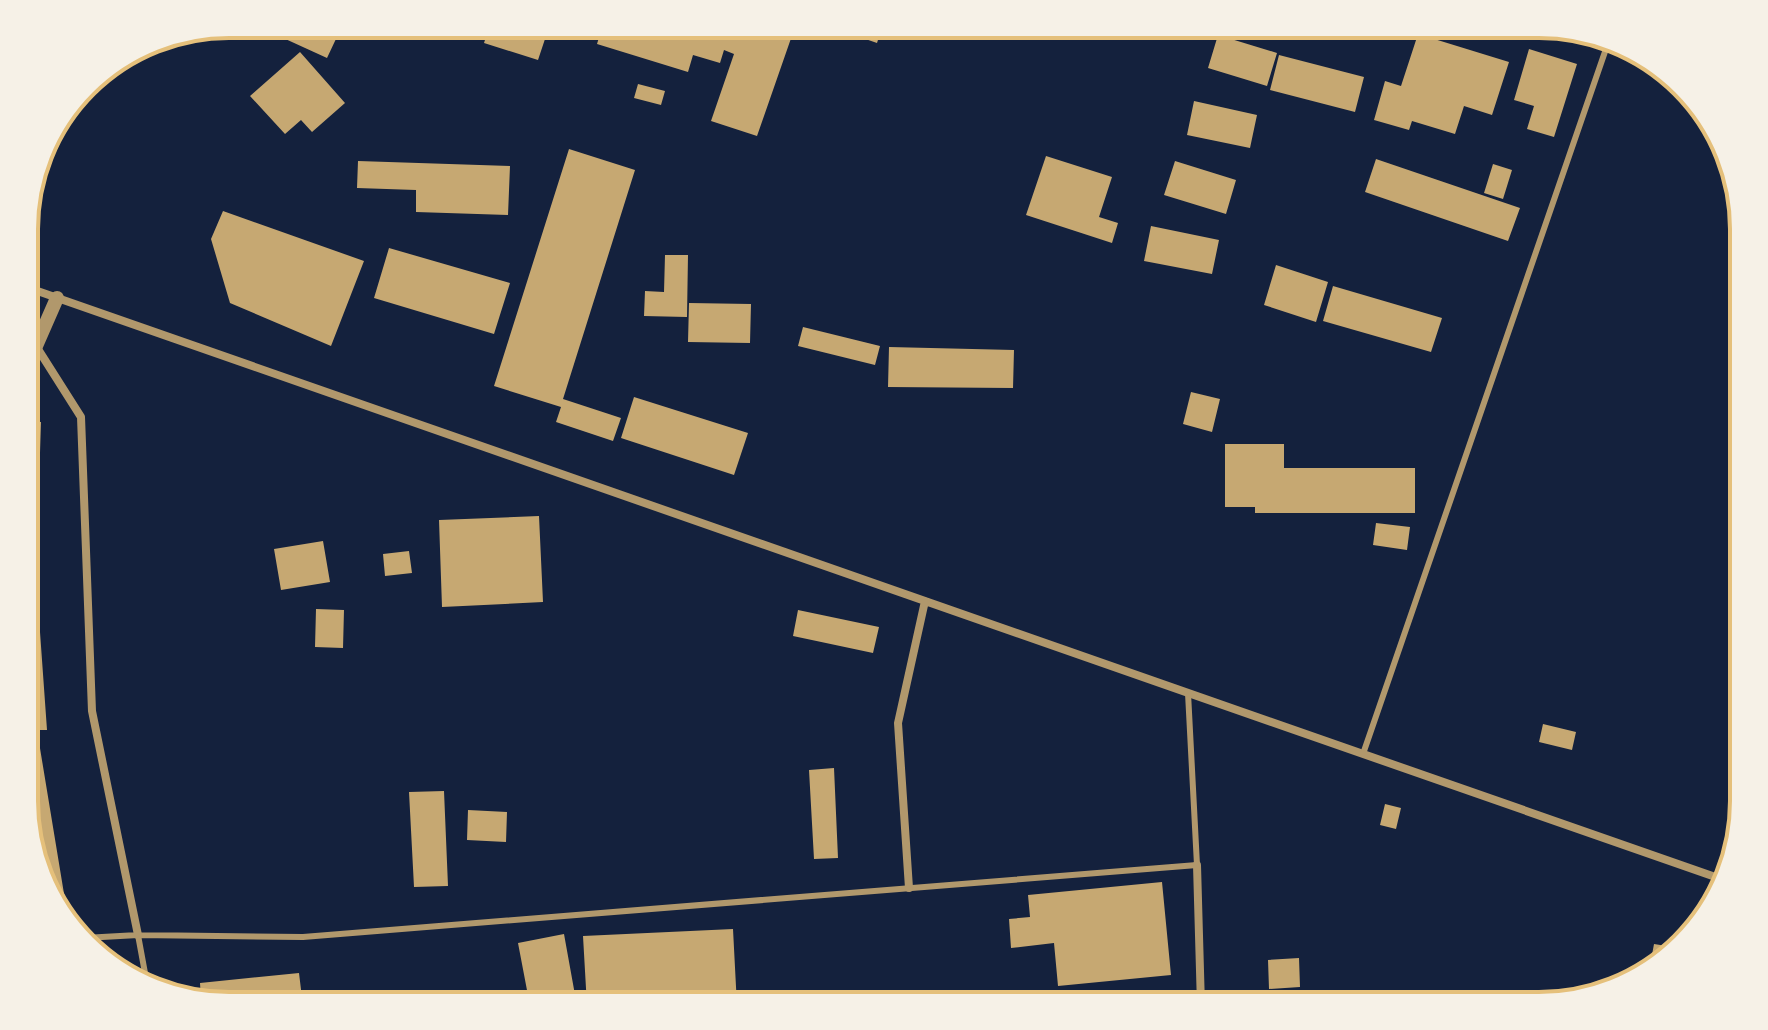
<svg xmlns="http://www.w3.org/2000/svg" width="1768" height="1030" viewBox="0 0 1768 1030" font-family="'Open Sans',sans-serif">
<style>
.building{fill:#c6a872}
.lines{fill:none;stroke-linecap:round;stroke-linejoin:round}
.service{stroke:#b1986c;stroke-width:6}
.minor{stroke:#b1986c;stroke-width:8}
.tertiary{stroke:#b1986c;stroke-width:14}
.rim{fill:none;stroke:#e5c07b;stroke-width:4}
</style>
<rect width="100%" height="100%" fill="#14213d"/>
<path class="building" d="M287,24H343L327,58L281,37Z
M490,24H528L548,30L538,60L484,43Z
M603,24H796L757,136L711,121L734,54L724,50L720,63L693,55L688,72L597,44Z
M822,24H883L877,43Z
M1418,34L1509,62L1492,115L1464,106L1455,134L1412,121L1409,130L1374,120L1385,81L1401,86Z
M1218,35L1277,53L1267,86L1208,68Z
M1529,49L1577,64L1554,137L1527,129L1534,106L1514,100Z
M300,52L345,103L312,132L301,120L285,134L250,96Z
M1279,55L1364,77L1355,112L1270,90Z
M638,84L665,91L661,105L634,98Z
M1194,101L1257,115L1250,148L1187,135Z
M569,149L635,170L563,399L621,418L613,441L556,422L561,407L494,386Z
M1046,156L1112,177L1099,217L1118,223L1112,243L1026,215Z
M1376,159L1520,208L1508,241L1365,192Z
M358,161L510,166L508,215L416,212V190L357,188Z
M1175,161L1236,180L1226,214L1164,195Z
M1493,164L1512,170L1503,199L1484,193Z
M223,211L364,261L331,346L230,303L211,239Z
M1151,226L1219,240L1212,274L1144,261Z
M389,248L510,283L494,334L374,298Z
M665,255H688L687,317L644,316L645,291L664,292Z
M1276,265L1328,282L1316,322L1264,305Z
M1333,286L1442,318L1431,352L1323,321Z
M689,303L751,304L750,343L688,342Z
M803,327L880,346L875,365L798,346Z
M889,347L1014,350L1013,388L888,387Z
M1191,392L1220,399L1212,432L1183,424Z
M634,397L748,433L734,475L621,438Z
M26,421L41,422L36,576L47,730H37L69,924L58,915L26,827Z
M1225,444H1284V468H1415V513H1255V507H1225Z
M539,516L543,602L442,607L439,520Z
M1376,523L1410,527L1407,550L1373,545Z
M323,541L330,582L281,590L274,549Z
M409,551L412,573L385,576L383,554Z
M316,609L344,610L343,648L315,647Z
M798,610L879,627L873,653L793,636Z
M1543,724L1576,732L1572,750L1539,742Z
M834,768L838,858L814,859L809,770Z
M444,791L448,886L414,887L409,792Z
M1385,804L1401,808L1396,829L1380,825Z
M468,810L507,812L506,842L467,840Z
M1162,882L1171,975L1058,986L1054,943L1011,948L1009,919L1030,917L1028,895Z
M733,929L737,1006H587L583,936Z
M564,934L577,1006H530L518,943Z
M1654,944L1673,947L1649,971Z
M1299,958L1300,987L1269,989L1268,960Z
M299,973L303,1006H228L201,999L200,983Z"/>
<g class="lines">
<path class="service" d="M1363,754L1608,43
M138,935L147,984
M84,938L138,935L303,937L1197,865L1188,693"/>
<path class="minor" d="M26,287L1724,880
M36,346L81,417L92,711L138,935
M1197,865L1201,1006
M909,888L898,723L925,601"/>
<path class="tertiary" d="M26,358L36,346L57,298"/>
</g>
<path d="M0 0H1768V1030H0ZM229 38H1539A191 191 0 0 1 1730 229V801A191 191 0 0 1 1539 992H229A191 191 0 0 1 38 801V229A191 191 0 0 1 229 38Z" fill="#f6f1e7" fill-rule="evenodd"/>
<path class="rim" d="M229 38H1539A191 191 0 0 1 1730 229V801A191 191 0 0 1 1539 992H229A191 191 0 0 1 38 801V229A191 191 0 0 1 229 38Z"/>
</svg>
